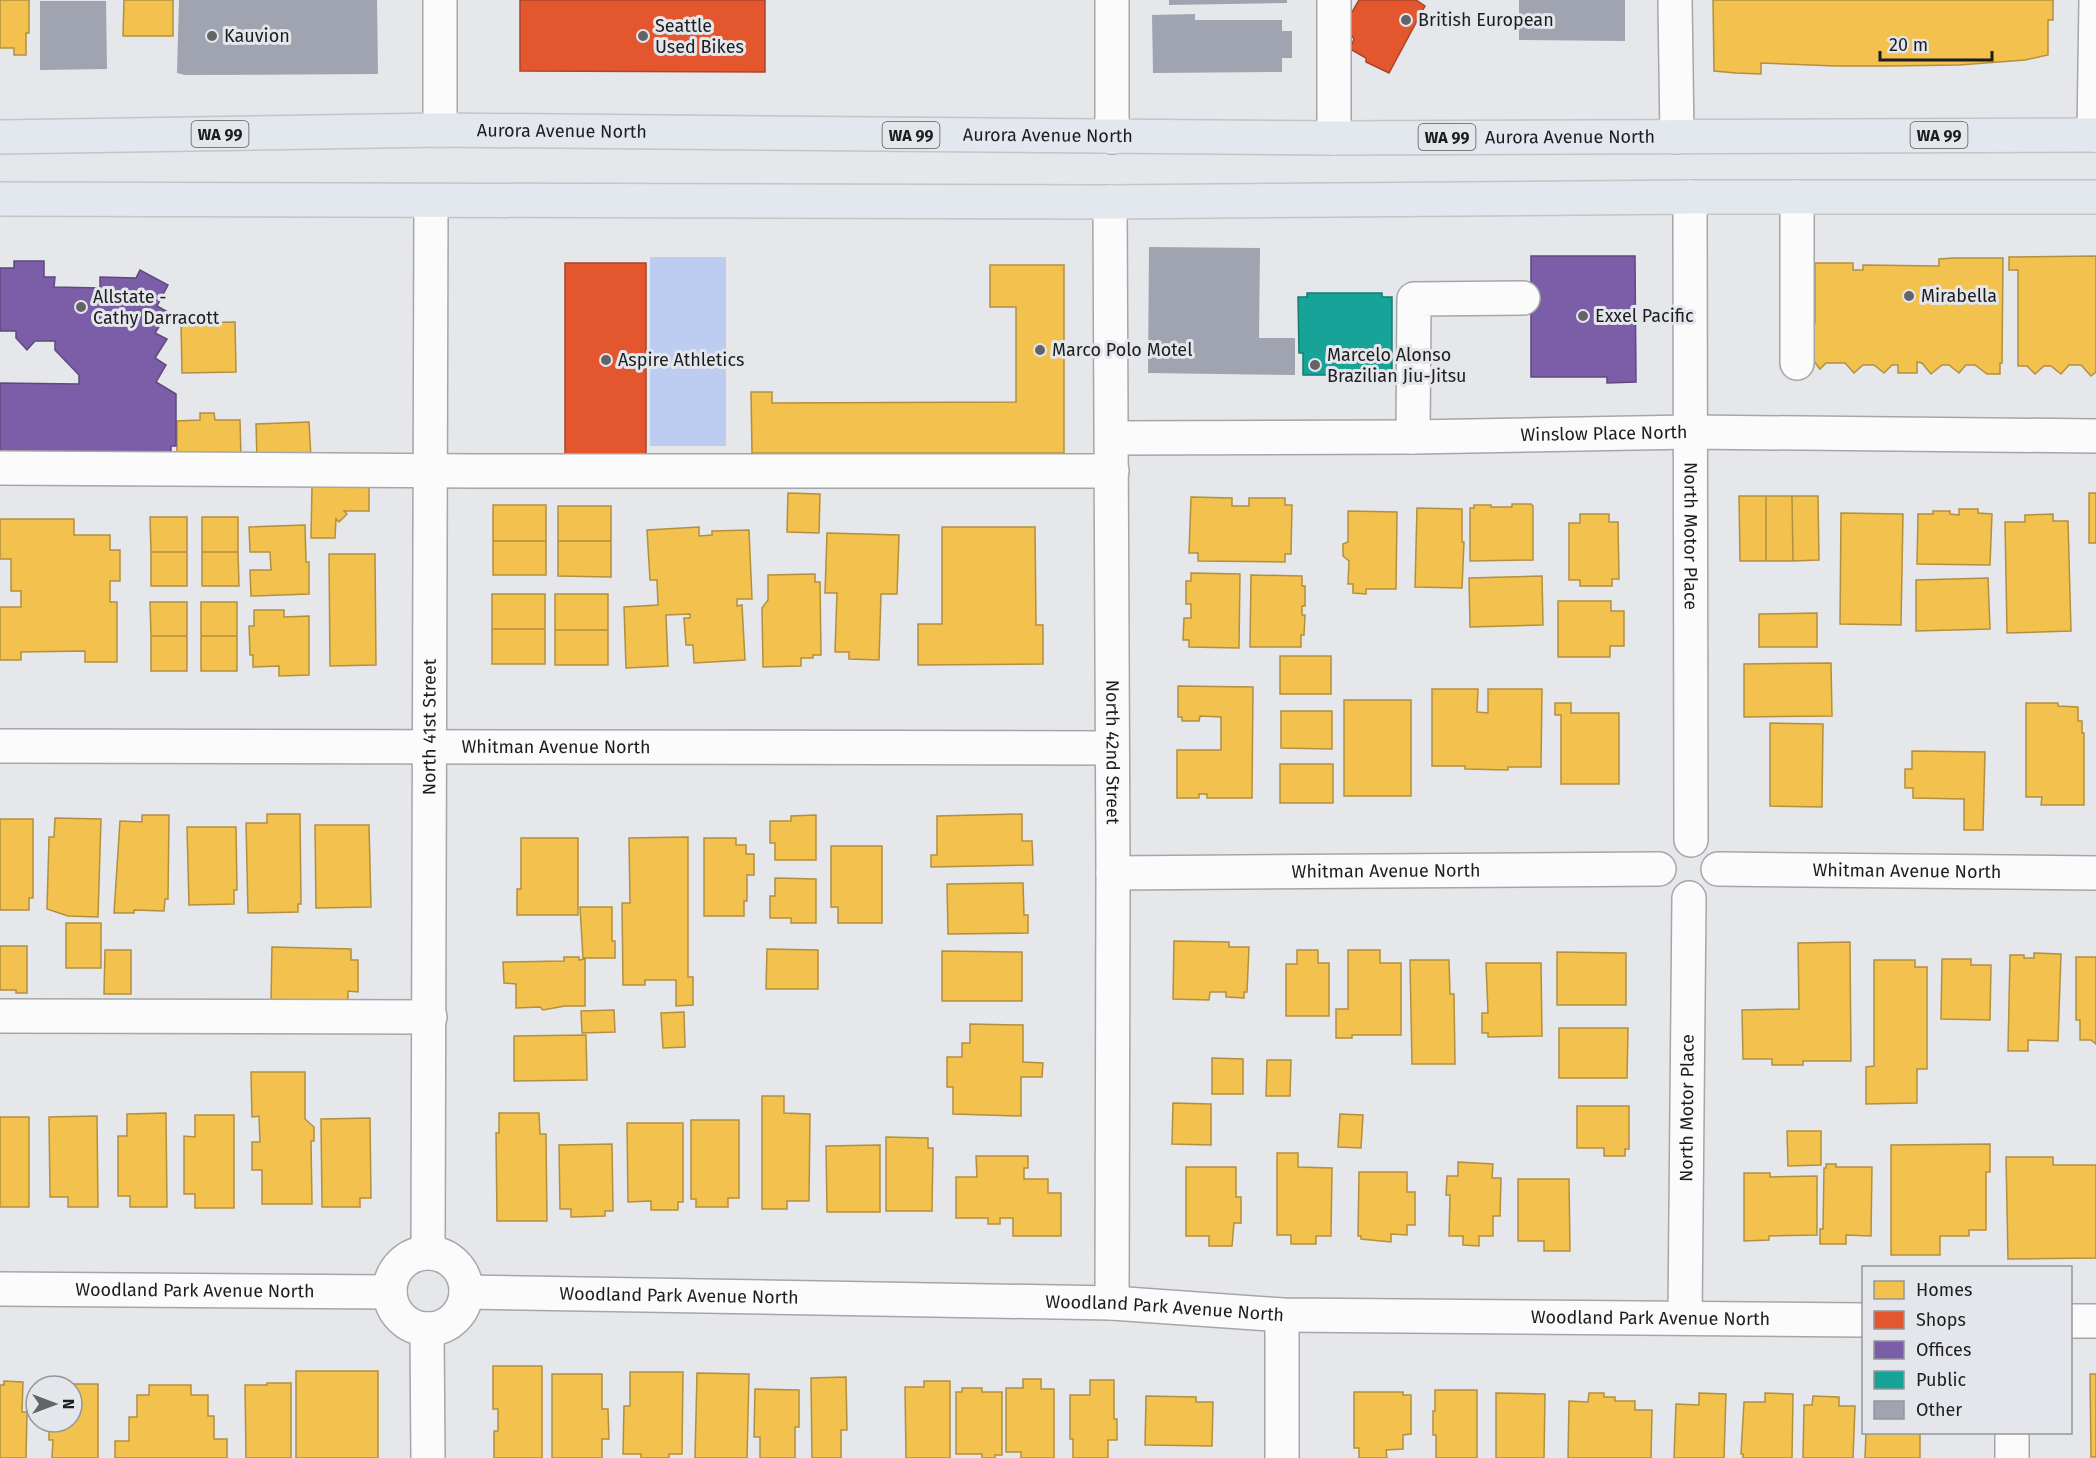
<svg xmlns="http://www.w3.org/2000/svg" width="2096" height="1458" viewBox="0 0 2096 1458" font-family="'Fira Sans',sans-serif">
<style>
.green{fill:#bdcdf1}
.homes{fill:#f2c14e;stroke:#b29040;stroke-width:1.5}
.shops{fill:#e4572e;stroke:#a8462a;stroke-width:1.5}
.offices{fill:#7b5ea7;stroke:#5e4a7e;stroke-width:1.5}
.public{fill:#17a398;stroke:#187b74;stroke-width:1.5}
.building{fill:#9fa4b0}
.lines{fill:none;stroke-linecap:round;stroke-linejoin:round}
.minor-casing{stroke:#a5a6a7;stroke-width:36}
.highway-casing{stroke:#c4c5c7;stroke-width:36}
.minor{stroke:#fbfbfc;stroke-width:33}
.highway{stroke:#e3e7ee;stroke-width:33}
.poi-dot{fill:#626466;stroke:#e4e6eb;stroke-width:2}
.labels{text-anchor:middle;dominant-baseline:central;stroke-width:6;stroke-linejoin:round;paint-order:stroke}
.shield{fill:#e4e6eb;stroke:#58595c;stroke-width:1.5}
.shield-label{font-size:16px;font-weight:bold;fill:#1c1d1f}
.poi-label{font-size:18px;fill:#1c1d1f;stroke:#e4e6eb;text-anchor:start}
.street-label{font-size:18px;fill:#1c1d1f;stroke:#e4e6eb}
</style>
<rect width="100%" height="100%" fill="#e5e7ea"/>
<path class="green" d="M650,257H726V446H650Z"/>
<path class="homes" d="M0,0H29V33H26V55H14V48H0Z
M124,0H173V36H123Z
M1713,0H2053V20H2048V55L2025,60L1959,65L1889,66H1836L1761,63V74L1736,73L1714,71Z
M2096,256V372L2091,376L2081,365H2069L2061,374L2051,366H2044L2035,374L2027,366H2018V270H2009V257Z
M1953,258H2003L2002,363H2000V374H1987L1975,365H1966L1959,373L1949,365H1942L1931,374L1922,363L1917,362V373H1898V365H1892L1884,373L1874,365H1863L1854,373L1845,363H1826L1820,369L1805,350L1815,322V263H1853V270H1863V265L1939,266V259Z
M990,265H1064V453H752L751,392H772V403L1016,402V307H990Z
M235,322L236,372L182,373L181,323Z
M200,413H214L215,420H240L241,458L177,459V421L200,420Z
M309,422L311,458L257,460L256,424Z
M312,486L369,487V511H344L347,514L339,522L336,519L335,538H311Z
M788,493L820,494L819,533L787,532Z
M2089,493H2096V543H2089Z
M1739,496H1766V561H1740Z
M1766,496H1792L1793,561H1766Z
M1792,496H1818L1819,560L1793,561Z
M1191,497L1232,498V506H1249V498H1285V505H1292L1291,554H1285V562L1198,561V553H1189Z
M1512,504H1531L1533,506V560L1470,561V508H1474V505H1491V507H1512Z
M493,505H546V541H493Z
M558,506H611V541H558Z
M1417,508L1462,509V542H1464L1462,588L1415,587Z
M1959,509H1978V513L1992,514L1990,565L1917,564L1918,514H1933V511H1950V514L1959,515Z
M1348,511L1397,512L1396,589H1366V594L1353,593V584H1348L1349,561L1343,556V544L1348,542Z
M1841,513L1903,514L1901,625L1840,624Z
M1580,514H1609V522H1618L1619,579H1612V586H1580V580H1569V523H1580Z
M2053,514V521H2068L2071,631L2007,633L2005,522H2025V515Z
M150,517H187V552H151Z
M202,517H238V552H202Z
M0,519H74V535H110V550H120V581H110V602H117V662H85V651L21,652V660H0V607H21V591H11V559H0Z
M305,525L306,562H309V594L251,596L250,570H271L270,552H250L249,527Z
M699,527V536L712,535V531L749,530L752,599H737V606L742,605L745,660L694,663L693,645H686L684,618H690V614L666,615L668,666L626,668L624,607L658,605L657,580H650L647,530Z
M942,527H1035L1036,625H1043V664L918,665V624H942Z
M827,533L899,535L897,594H881L879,660L849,659V652H835L837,593H825Z
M493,541H546V575H493Z
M558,541H611V577L558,576Z
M151,552H187V586H151Z
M202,552H238L239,586H202Z
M329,554H375L376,665L330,666Z
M1191,573L1240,574L1239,648L1189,647V640H1183L1184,618H1191V604H1186V581H1191Z
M815,574V582H820L821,655H813V658H801V666L763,667L762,608L768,600V575Z
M1251,575L1302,576V586H1305V606H1302V615H1305L1304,635H1301V647H1250Z
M1542,576L1543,625L1470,627L1469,578Z
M1988,578L1990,629L1916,631V580Z
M492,594H545V629H492Z
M555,594H608V630H555Z
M1558,601H1611V611H1624V646H1610V657H1558Z
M150,602H187V636H151Z
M201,602H237V636H201Z
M254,610H284V617L309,616V675L279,676V666L253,667V655H250L249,626H254Z
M1817,613V647H1759V614Z
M492,629H545V664H492Z
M555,630H608V665H555Z
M151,636H187V671H151Z
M201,636H237V671H201Z
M1280,656H1331V694H1280Z
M1831,663L1832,716L1744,717V664Z
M1178,686L1253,687L1252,798H1207V794H1199V798H1177V750H1221V717L1200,716L1199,721H1182V717H1178Z
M1432,689H1478L1477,712L1488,713V689H1542L1541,767H1508V770L1465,769V766H1432Z
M1344,700H1411V796H1344Z
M1555,703H1571V713H1619V784H1561V715H1555Z
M2026,703H2058V706L2078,707V721H2082V733H2084V805H2041L2042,797H2026Z
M1281,711H1332V749L1281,748Z
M1770,723L1823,724L1822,807L1770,806Z
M1912,751L1985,752L1983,830H1964V799L1913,798V788H1905V769H1912Z
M1280,764H1333V803H1280Z
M267,814H300L301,904H298V912L248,913L246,823H267Z
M1022,814V841H1032L1033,865L931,867V855H937V816Z
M142,815H169L168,899H165L164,911L134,910V913H114L120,821L142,822Z
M816,815V860H775V843H770V821H791V816Z
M55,818L101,819L98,917L68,916L47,909L49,837H54Z
M0,819H33V898H29V910H0Z
M315,825H369L371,907L316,908Z
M187,827H236L237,890H234V904L189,905Z
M688,837V977H693V1005L676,1006V980H645V985H623L622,903H630L629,838Z
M521,838H578V915H517V889H521Z
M704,838H736V845H746V854H754V875H747V901H744V916H704Z
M831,846H882V923H838V907H831Z
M775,878L816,879V923H791V918H770V896H775Z
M1023,883L1024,915H1028V933L948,934L947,884Z
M580,907H612V941H615V958H583Z
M66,923H101V968H66Z
M1174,941L1229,942V947H1249L1247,992H1244V998L1226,997V992H1210L1209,1000L1173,999Z
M1850,942L1851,1061H1803V1065H1772V1059H1743L1742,1010L1799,1009L1798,943Z
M0,946H27V993H16V990H0Z
M272,947L351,949V960H358V992L348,991V1003L271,1001Z
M767,949L818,950V989H766Z
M105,950H131V994H104Z
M1297,950H1318V963H1329V1016H1286V964H1297Z
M1348,950H1380V963H1401V1035H1352V1038H1336V1009H1348Z
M942,951L1022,952V1001H942Z
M1557,952L1626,953V1005H1557Z
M2034,953L2061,954L2058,1041L2028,1040V1051H2008L2010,955H2024V958H2034Z
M564,957H579V960L585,959V1006H565L543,1010L540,1007L516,1008V984L504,983L503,962L564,961Z
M2076,957H2096V1044L2091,1040H2080V1020H2076Z
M1942,959H1971V965H1991L1990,1020L1941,1019Z
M1410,960H1449L1450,994H1454L1455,1064H1412Z
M1874,960H1915V967H1927V1069H1917V1103L1866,1104V1067L1874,1066Z
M1486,963H1541L1542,1036L1488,1037V1033H1482V1013H1488Z
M614,1010L615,1032L582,1033L581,1011Z
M684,1012L685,1047L663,1048L661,1013Z
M970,1024L1023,1025V1062L1043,1063L1042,1077H1021V1116L953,1114V1087H947V1057H962V1043H970Z
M1559,1028H1628L1627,1078H1559Z
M586,1035L587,1080L514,1081V1036Z
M1212,1058L1243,1059V1094H1212Z
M1267,1060H1291L1290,1096H1266Z
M251,1072H305V1119L314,1127V1141H311L312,1204H262V1170H252V1142H260L259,1116L252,1117Z
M762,1096H784V1113L810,1114L809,1201H787V1209H762Z
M1173,1103L1211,1104V1145L1172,1144Z
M1577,1106H1629V1149H1625V1156H1604V1148H1577Z
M166,1113L167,1207H130V1196H118V1136H127V1114Z
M499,1113H539L540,1134H546L547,1221H497L496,1133H499Z
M1340,1114L1363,1115L1361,1148L1338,1147Z
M195,1115H234V1208H195V1194H184V1136L195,1137Z
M97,1116L98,1207H68V1197H50L49,1117Z
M0,1117H29V1207H0Z
M370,1118L371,1198H360V1207H322L321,1119Z
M691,1120H739V1198H728V1207H696V1199H691Z
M627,1123H683V1202H678V1210H651V1201L628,1202Z
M1787,1131H1821V1165L1788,1166Z
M886,1137L928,1138V1148H933L932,1211H886Z
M612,1144L613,1211H605V1216L571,1217V1209H560L559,1145Z
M1990,1144V1172H1986V1230H1969V1236H1940V1255H1891V1145Z
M880,1145V1212H827L826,1146Z
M1277,1153H1298V1167L1332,1168L1331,1236H1316V1244H1291V1235H1277Z
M976,1156H1028V1168H1024V1179H1048V1193H1061V1236H1013V1218H1000V1224H988V1218H956V1177H977Z
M2006,1157H2053V1165H2096V1258L2008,1259Z
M1458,1162L1493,1164L1492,1178H1501L1500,1216H1493V1236H1479V1246L1463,1245V1236H1449L1450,1195H1446L1447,1176H1458Z
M1826,1164H1836V1167H1872L1871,1236L1846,1235V1244H1820V1229H1823L1824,1168H1826Z
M1186,1167H1236V1197H1241V1223H1234L1232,1246H1209V1236H1186Z
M1359,1172H1407V1192H1415V1225H1407V1235L1391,1234V1242L1361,1239V1236H1358Z
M1744,1173H1770V1177L1817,1176V1235L1769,1236V1240L1744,1241Z
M1518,1179H1569L1570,1251H1544V1241H1518Z
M493,1366H542V1458H494V1431H498V1409H493Z
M296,1371H378V1458H296Z
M630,1372H683L682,1454H669V1458H641V1454H623L624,1406H630Z
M697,1373L749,1374L747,1458H695Z
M552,1374H602V1409H608L609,1439H602V1458H552Z
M2090,1374H2096V1457H2091Z
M846,1377L847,1430H841V1458H812L811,1378Z
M1023,1379H1041V1389H1054V1458H1021V1452H1006V1388H1023Z
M1090,1380H1114V1419H1117V1440H1108V1458H1073V1439H1070V1395H1090Z
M4,1381L23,1382L22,1412H27L26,1458H0V1385H4Z
M924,1381H950V1458H906L905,1387H924Z
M267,1383H291V1458H246L245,1385H267Z
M39,1384H98V1458H52L53,1440H49V1422H72V1386H39Z
M149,1385H191V1395H208V1416H214V1439H227V1458H115V1441H129V1417H137V1395H149Z
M962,1388H982V1392H1002V1455H995V1458H982V1454H956V1392H962Z
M755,1389L799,1390V1427H795V1458H760V1437H754Z
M1435,1390H1477V1458H1436V1435H1433V1411H1435Z
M1354,1392H1403V1395H1411V1434L1403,1435V1449L1386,1450L1387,1458H1359V1448H1354Z
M1496,1393L1545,1394L1544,1458H1496Z
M1589,1393H1604V1397H1615V1401H1635V1410H1652L1651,1458H1568L1569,1401L1588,1402Z
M1699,1393L1726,1394L1724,1458H1674L1676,1404L1699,1405Z
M1765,1393L1793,1394L1792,1458H1743V1454H1741L1744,1402H1765Z
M1146,1396L1196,1397V1402H1213L1212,1446L1145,1445Z
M1813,1396L1839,1397V1406H1855L1853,1458H1803L1804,1405H1812Z
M1866,1432H1920V1458H1865Z"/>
<path class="shops" d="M520,0H765V72L520,71Z
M1359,0H1416L1425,6L1389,73L1366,62V58L1350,49L1354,39L1344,26Z
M565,263H646V456H565Z"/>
<path class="offices" d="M1531,256H1635L1636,382L1607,383V377H1531Z
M14,261H44V277H55L54,287L100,288V277L136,278L140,270L168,285L157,306L168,312L155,333L167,339L155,358L166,365L156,382L176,394V446H171V457L0,455V383L79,384V375L55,350V341H35L27,350L16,338V331H0V268H14Z"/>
<path class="public" d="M1307,293H1382V297H1392V375H1303V353H1299L1298,297H1307Z"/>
<path class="building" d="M179,0H377L378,74L185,75L177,73Z
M1169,0H1287V3L1169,5Z
M1519,0H1625V41L1519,40Z
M40,1H106L107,69L40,70Z
M1195,14V20H1282V31H1292V58H1282V72L1153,73L1152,15Z
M1149,247L1260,248L1259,338H1295V375L1148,373Z"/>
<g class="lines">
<g class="minor-casing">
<g id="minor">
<path d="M440,0V130"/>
<path d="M1334,0V138"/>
<path d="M1675,0L1677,137"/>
<path d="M2094,135L2096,0"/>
<path d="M1112,137V0"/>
<path id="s1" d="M1690,197L1691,840"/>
<path d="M1797,197V363"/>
<path id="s2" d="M1110,202L1113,873L1112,1303"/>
<path d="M1413,437L1414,299L1523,298"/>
<path id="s3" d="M1112,438L1413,437L1690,432L2096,436"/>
<path d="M0,468L475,471H1112"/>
<path id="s4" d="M0,746L1112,748"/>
<path id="s5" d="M1718,869L2096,873"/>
<path id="s6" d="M1113,873L1659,869"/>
<path d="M0,1016L430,1017"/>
<path id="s7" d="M428,1252L431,201"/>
<circle cx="428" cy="1291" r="38"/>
<path id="s8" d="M0,1289L390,1292"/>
<path id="s9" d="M466,1292L1112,1303L1282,1315L1864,1320"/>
<path id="s10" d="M1685,1318L1689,898"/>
<path d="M2070,1321H2096"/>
<path d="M427,1329L428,1458"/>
<path d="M1282,1458V1315"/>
<path d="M2012,1458V1432"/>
</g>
</g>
<g class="highway-casing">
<g id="highway">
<path id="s11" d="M0,137L440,130L1334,138L2096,135"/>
<path d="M0,199L1110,202L1690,197H2096"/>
</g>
</g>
<use href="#minor" class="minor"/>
<use href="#highway" class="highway"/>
</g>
<g class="poi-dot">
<circle cx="1406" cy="20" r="6"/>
<circle cx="212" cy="36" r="6"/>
<circle cx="643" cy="36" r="6"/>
<circle cx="1909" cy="296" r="6"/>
<circle cx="81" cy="307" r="6"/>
<circle cx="1583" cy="316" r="6"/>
<circle cx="1040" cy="350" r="6"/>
<circle cx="606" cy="360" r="6"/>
<circle cx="1315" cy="365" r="6"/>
</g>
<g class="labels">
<g class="shield">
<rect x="191.5" y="121" width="57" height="26" rx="4.5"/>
<rect x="882.5" y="122" width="57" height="26" rx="4.5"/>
<rect x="1910.5" y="122" width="57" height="26" rx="4.5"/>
<rect x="1418.5" y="124" width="57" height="26" rx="4.5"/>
</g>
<g class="shield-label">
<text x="220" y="134">WA 99</text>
<text x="911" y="135">WA 99</text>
<text x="1939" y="135">WA 99</text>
<text x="1447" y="137">WA 99</text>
</g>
<g class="poi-label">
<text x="1418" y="20">British European</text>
<text x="655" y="26">Seattle<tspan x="655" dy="21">Used Bikes</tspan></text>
<text x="224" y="36">Kauvion</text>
<text x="1921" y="296">Mirabella</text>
<text x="93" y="297">Allstate -<tspan x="93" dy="21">Cathy Darracott</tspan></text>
<text x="1595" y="316">Exxel Pacific</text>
<text x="1052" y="350">Marco Polo Motel</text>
<text x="1327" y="355">Marcelo Alonso<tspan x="1327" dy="21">Brazilian Jiu-Jitsu</tspan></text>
<text x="618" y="360">Aspire Athletics</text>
</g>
<g class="street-label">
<text stroke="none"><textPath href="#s11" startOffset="562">Aurora Avenue North</textPath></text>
<text stroke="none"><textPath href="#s11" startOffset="1048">Aurora Avenue North</textPath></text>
<text stroke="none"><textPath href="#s11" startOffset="1570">Aurora Avenue North</textPath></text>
<text stroke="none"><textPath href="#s3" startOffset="492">Winslow Place North</textPath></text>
<text stroke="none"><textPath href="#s1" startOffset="339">North Motor Place</textPath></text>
<text stroke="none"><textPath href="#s7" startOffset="525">North 41st Street</textPath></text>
<text stroke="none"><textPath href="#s4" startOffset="556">Whitman Avenue North</textPath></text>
<text stroke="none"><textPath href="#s2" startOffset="550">North 42nd Street</textPath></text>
<text stroke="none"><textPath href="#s6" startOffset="273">Whitman Avenue North</textPath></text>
<text stroke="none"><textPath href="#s5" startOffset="189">Whitman Avenue North</textPath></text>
<text stroke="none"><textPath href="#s10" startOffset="210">North Motor Place</textPath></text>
<text stroke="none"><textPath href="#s8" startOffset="195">Woodland Park Avenue North</textPath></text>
<text stroke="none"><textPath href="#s9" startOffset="213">Woodland Park Avenue North</textPath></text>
<text stroke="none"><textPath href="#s9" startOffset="699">Woodland Park Avenue North</textPath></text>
<text stroke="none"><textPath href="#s9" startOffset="1185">Woodland Park Avenue North</textPath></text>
</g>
</g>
<rect x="1862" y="1266" width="210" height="168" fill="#e4e6eb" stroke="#949699" stroke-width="1.5"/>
<rect x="1874" y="1281" width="30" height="18" fill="#f2c14e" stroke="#949699" stroke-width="1.5"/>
<text x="1916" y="1296" font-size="18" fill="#1c1d1f">Homes</text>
<rect x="1874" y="1311" width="30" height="18" fill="#e4572e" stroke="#949699" stroke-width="1.5"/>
<text x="1916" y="1326" font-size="18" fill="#1c1d1f">Shops</text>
<rect x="1874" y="1341" width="30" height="18" fill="#7b5ea7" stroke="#949699" stroke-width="1.5"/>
<text x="1916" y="1356" font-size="18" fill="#1c1d1f">Offices</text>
<rect x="1874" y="1371" width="30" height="18" fill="#17a398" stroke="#949699" stroke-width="1.5"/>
<text x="1916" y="1386" font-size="18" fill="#1c1d1f">Public</text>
<rect x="1874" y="1401" width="30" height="18" fill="#9fa4b0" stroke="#949699" stroke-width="1.5"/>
<text x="1916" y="1416" font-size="18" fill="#1c1d1f">Other</text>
<g transform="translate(54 1404) rotate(90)"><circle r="28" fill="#e4e6eb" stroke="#949699" stroke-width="1.5"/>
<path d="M0-4.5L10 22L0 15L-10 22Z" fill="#626466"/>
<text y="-9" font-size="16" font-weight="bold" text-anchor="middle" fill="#1c1d1f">N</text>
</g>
<path d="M1880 51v9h112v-9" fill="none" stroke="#1c1d1f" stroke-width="3"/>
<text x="1889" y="51" font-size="18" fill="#1c1d1f" stroke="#e4e6eb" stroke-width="4.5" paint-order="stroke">20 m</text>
</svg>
